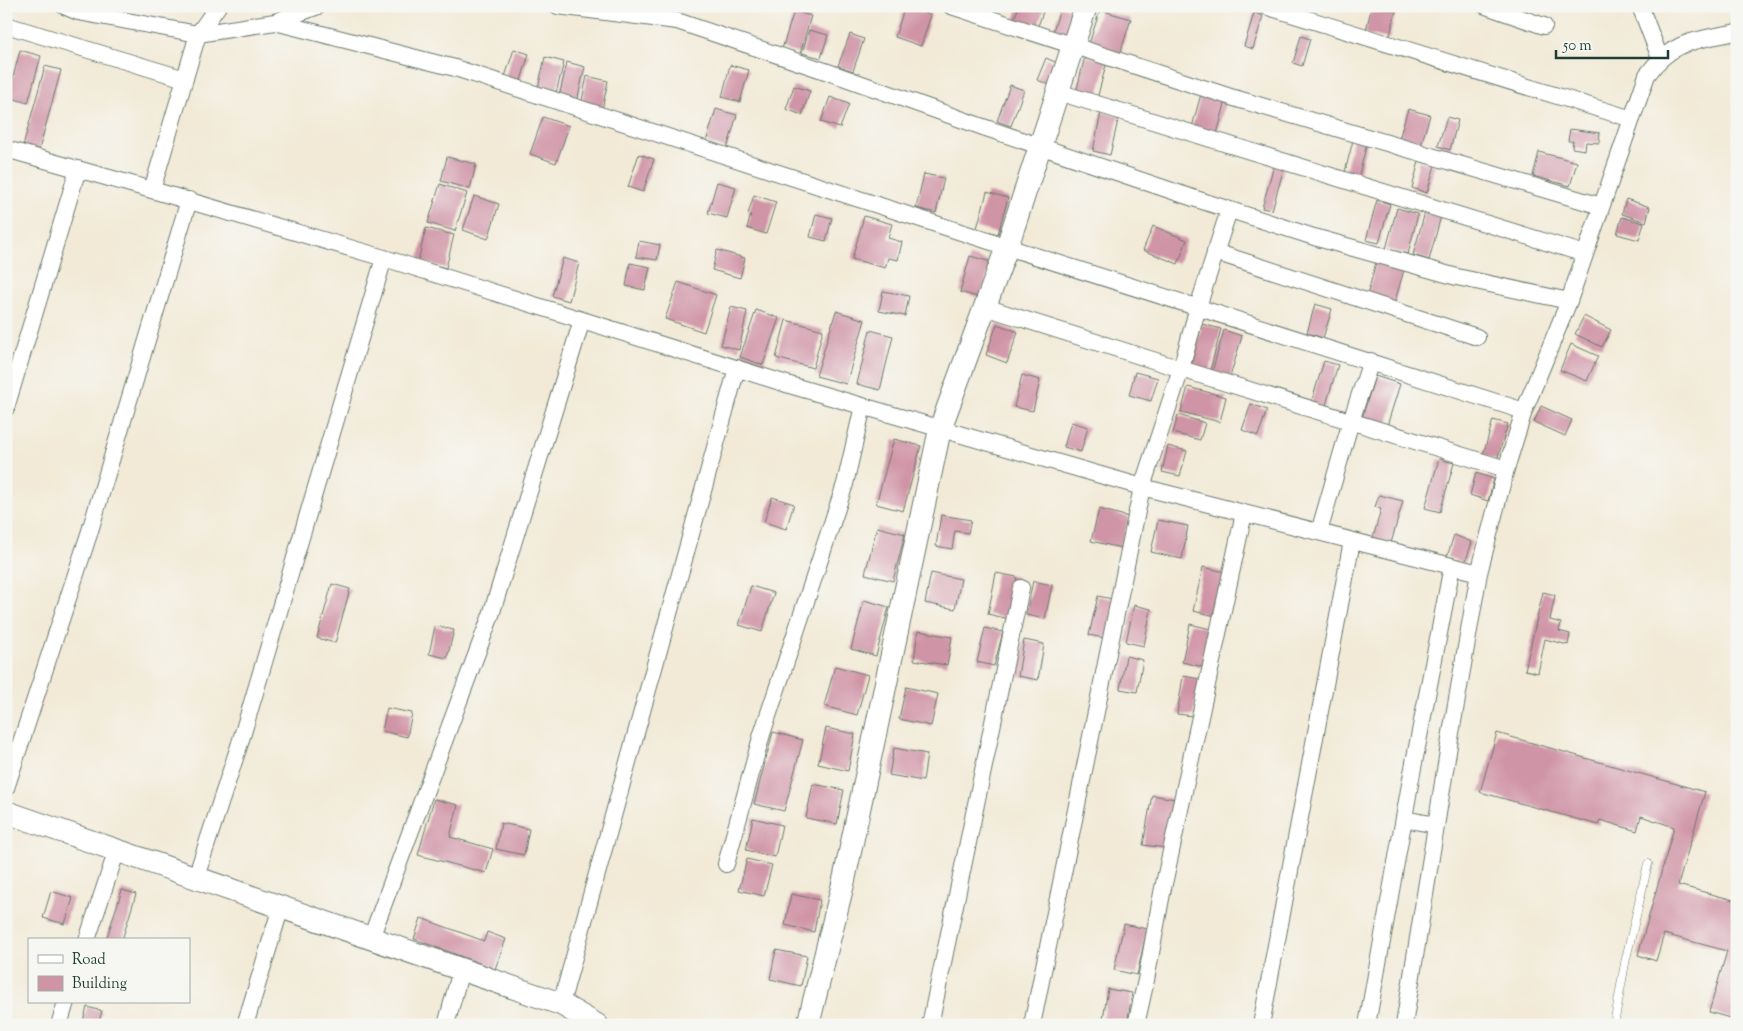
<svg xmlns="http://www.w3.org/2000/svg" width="1743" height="1031" viewBox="0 0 1743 1031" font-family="'Sorts Mill Goudy',serif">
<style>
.building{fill:#d094a7}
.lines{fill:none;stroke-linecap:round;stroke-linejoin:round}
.lane-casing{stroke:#697a6d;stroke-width:9}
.street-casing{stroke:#697a6d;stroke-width:18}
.secondary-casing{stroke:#697a6d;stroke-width:24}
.lane{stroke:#fff;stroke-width:8}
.street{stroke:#fff;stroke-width:16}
.secondary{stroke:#fff;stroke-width:22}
</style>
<rect width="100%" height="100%" fill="#f6f6f2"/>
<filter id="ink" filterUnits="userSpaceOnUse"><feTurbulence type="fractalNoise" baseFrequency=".02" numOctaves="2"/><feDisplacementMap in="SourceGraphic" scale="10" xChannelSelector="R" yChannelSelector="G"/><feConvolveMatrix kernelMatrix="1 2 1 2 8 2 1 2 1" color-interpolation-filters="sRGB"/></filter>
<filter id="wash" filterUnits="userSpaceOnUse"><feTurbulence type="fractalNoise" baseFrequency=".0096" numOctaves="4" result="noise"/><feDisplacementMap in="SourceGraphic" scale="20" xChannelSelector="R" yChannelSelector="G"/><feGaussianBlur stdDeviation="1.12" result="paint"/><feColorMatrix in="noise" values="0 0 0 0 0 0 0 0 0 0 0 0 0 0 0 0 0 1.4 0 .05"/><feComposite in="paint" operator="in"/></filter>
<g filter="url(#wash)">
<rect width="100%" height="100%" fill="#f2ead7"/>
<g id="blocks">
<path class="building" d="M905,6L931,15L921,46L895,37Z
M963,6H995L991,17Z
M1019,6H1045L1037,29L1014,20Z
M1061,6L1079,12L1070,40L1052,34Z
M1372,6L1396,11L1389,39L1365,34Z
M1513,6H1528L1526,13L1512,8Z
M1100,10L1131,19L1119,57L1088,47Z
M794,11L811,16L800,54L782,49Z
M1254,13L1263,16L1253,49L1244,46Z
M809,30L828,35L821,58L802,53Z
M850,34L864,39L853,71L838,66Z
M1301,36L1310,39L1302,66L1293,63Z
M514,49L529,54L519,87L503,83Z
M20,50L41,56L28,103L8,97Z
M1085,56L1107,61L1097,99L1076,93Z
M545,57L564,62L555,97L537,93Z
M1046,58L1062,65L1053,86L1037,80Z
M567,62L585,67L577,101L559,97Z
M730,65L749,70L740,102L722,97Z
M45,66L61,70L37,157L21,153Z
M587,76L608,81L602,110L581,105Z
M1010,85L1024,90L1011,126L997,121Z
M794,86L810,91L802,115L786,109Z
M1201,94L1226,100L1217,134L1192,127Z
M830,97L849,104L840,128L821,122Z
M716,109L737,115L727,149L706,142Z
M1408,109L1430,115L1421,145L1399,139Z
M1101,112L1119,116L1110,155L1093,151Z
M543,117L569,126L556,163L530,154Z
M1447,117L1458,120L1450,150L1438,146Z
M1570,129L1600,133L1599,143L1586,142L1585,150L1572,148L1573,141H1568Z
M1354,136L1368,139L1358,179L1344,176Z
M1539,152L1577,162L1570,186L1533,176Z
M639,154L654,159L643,192L628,187Z
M447,157L476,164L470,189L441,181Z
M1419,161L1435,165L1427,193L1412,188Z
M1274,165L1284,168L1272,210L1262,208Z
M924,174L944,178L936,213L916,208Z
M717,182L736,187L727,218L708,213Z
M440,184L467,193L455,231L428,223Z
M987,192L1008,198L998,234L977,228Z
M754,195L776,202L766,234L747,228L751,215L748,214Z
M474,196L499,204L488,239L463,230Z
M1626,199L1650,207L1646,222L1622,214Z
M1377,200L1390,204L1379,243L1366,240Z
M1397,208L1418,214L1408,254L1386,249Z
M1425,212L1441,216L1429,260L1413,255Z
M816,214L832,218L826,241L810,237Z
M864,216L892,224L888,238L902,242L898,260L888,258L885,268L852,259Z
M1622,217L1644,223L1639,240L1617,234Z
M1153,226L1187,240L1178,264L1143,250Z
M426,228L454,235L446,268L418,261Z
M639,241L660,245L657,260L636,257Z
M717,250L745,258L740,278L712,270Z
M970,256L991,262L981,298L960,292Z
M563,258L579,263L569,301L552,296Z
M1376,262L1404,270L1393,308L1366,300Z
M630,263L650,267L645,290L626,286Z
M678,282L716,295L704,332L665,319Z
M883,291L909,296L905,316L879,311Z
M1315,304L1332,309L1323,338L1307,333Z
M731,307L747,311L739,350L721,345Z
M756,310L779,318L763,365L740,357Z
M836,311L865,320L846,384L816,376Z
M1584,316L1611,330L1602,347L1575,334Z
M786,320L823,330L813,368L776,358Z
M997,324L1018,332L1007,363L986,355Z
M1202,324L1221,329L1210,371L1191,366Z
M870,330L893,336L880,390L857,384Z
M1224,330L1242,336L1230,377L1212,372Z
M1571,344L1598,356L1587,381L1560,370Z
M1324,361L1338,365L1325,408L1311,403Z
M1135,372L1158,378L1151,401L1129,395Z
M1022,375L1040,380L1033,411L1014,407Z
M1375,376L1400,384L1386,429L1361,421Z
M1188,387L1226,397L1220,422L1181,412Z
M1251,404L1267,410L1258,436L1242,430Z
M1541,406L1572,420L1565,436L1534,422Z
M1178,415L1205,423L1200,440L1173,433Z
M1493,420L1508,424L1497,460L1483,455Z
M1071,422L1088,427L1081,452L1064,447Z
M894,439L921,446L903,511L876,504Z
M1168,446L1187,451L1180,476L1162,472Z
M1439,459L1454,463L1440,512L1425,508Z
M1476,473L1494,479L1488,501L1470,495Z
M1379,495L1403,501L1391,543L1373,538L1381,509L1375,507Z
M772,497L794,504L786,529L764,522Z
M1099,509L1129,517L1121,548L1091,541Z
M941,515L971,520L968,533L955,531L952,549L936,546Z
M1158,520L1188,526L1182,559L1151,552Z
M877,527L905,534L893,581L865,574Z
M1454,535L1472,542L1465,563L1447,557Z
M1203,567L1225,572L1216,616L1193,611Z
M931,573L961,579L955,609L925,603Z
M996,573L1017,577L1009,619L988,614Z
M1033,581L1052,585L1045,619L1026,615Z
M332,584L350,589L335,643L317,638Z
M751,586L774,593L762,632L739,625Z
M1543,592L1555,595L1550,620L1561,623L1559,631L1570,634L1568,645L1545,639L1538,673L1525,670Z
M1098,596L1117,600L1108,639L1089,635Z
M864,600L889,607L876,656L851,649Z
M1134,605L1151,609L1144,646L1126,642Z
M1190,624L1211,629L1203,667L1182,662Z
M435,626L454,630L447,658L429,654Z
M985,628L1003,632L994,666L977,662Z
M918,631L952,637L947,665L914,660Z
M1024,640L1044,644L1038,680L1018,676Z
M1126,656L1143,660L1137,692L1120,689Z
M835,666L868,675L857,715L824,706Z
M1183,676L1200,679L1193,716L1177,714Z
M906,687L938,694L931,726L899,719Z
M387,708L412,713L407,737L382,731Z
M826,728L855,734L848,771L818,764Z
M773,732L803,740L784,811L754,804Z
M1497,733L1705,792L1678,885L1737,901V1020L1709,1012L1727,951L1664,934L1656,961L1638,955L1674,827L1641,816L1637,831L1600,820L1598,825L1480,792Z
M894,748L927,754L923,781L889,775Z
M813,784L844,790L837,824L806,818Z
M1152,795L1175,799L1166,848L1143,845Z
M434,799L458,805L450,837L493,849L486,873L418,855Z
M753,818L782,825L775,857L746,850Z
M501,823L529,829L524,855L496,849Z
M747,859L772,865L764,896L739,890Z
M122,890L136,894L122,940H106Z
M51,891L73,898L65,924L43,918Z
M791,894L820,900L814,932L785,925Z
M421,918L484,941L487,932L506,939L495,969L414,939Z
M1124,924L1147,929L1137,975L1114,970Z
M776,950L807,956L801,986L770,979Z
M1108,989L1132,993L1127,1025H1102Z
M87,1007L102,1011L98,1025H82Z"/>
</g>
</g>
<g filter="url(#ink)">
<use href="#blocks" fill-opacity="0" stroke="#697a6d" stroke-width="1"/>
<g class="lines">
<g class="lane-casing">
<path id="lane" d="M1614,1025L1625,963L1648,864"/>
</g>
<g class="street-casing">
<path id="street" d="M64,6L78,12L198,34L218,6
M558,6L677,21L834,74L983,127L1196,199L1314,237L1457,277L1569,301
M951,6L1234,98L1601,206
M1265,6L1632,119
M1486,6L1544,26
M1640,6L1660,58
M275,22L318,6
M6,25L185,79
M1058,92L1585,254
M6,149L152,190
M1215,252L1477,337
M985,307L1181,369L1506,469
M6,408L78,169
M1319,532L1351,421L1371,361
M1479,573L1142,487L793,386L384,258L152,190L198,34L275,22L455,68L1007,247L1524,411
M6,788L89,534L189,200
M1404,819L1436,825
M726,864L762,734L845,484L863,406
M196,877L240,743L384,258
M371,938L491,615L582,320
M87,940L117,850
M561,1004L737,368
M59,1025L66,1002
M245,1025L281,907
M446,1025L461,970
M930,1025L1021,588
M1032,1025L1142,487L1181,369L1198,307L1229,210
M1136,1025L1146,980L1162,893L1244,513
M1261,1025L1352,541
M1367,1025L1412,773L1452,566
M1404,1025L1451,733L1479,573L1506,469L1524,411L1569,301L1647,75C1672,40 1697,40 1737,32"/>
</g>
<g class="secondary-casing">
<path id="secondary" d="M6,812L561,1004L597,1025
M808,1025L844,880L940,429L1007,247L1086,6"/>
</g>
<use href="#lane" class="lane"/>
<use href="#street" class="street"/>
<use href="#secondary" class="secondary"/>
</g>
</g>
<rect width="1743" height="1031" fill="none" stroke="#f6f6f2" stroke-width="25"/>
<rect x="28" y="938" width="162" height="65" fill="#f6f6f2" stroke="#a0aca6"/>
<rect x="38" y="955" width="25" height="8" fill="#ffffff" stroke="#a0aca6"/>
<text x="72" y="964" font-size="15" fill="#1f3d34">Road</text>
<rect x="38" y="976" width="25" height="15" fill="#d094a7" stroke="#a0aca6"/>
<text x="72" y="988" font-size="15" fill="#1f3d34">Building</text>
<path d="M1556 50v8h112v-8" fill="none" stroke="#1f3d34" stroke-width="2.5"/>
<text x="1563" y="50" font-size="15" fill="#1f3d34" stroke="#f6f6f2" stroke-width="4" paint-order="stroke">50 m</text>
</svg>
